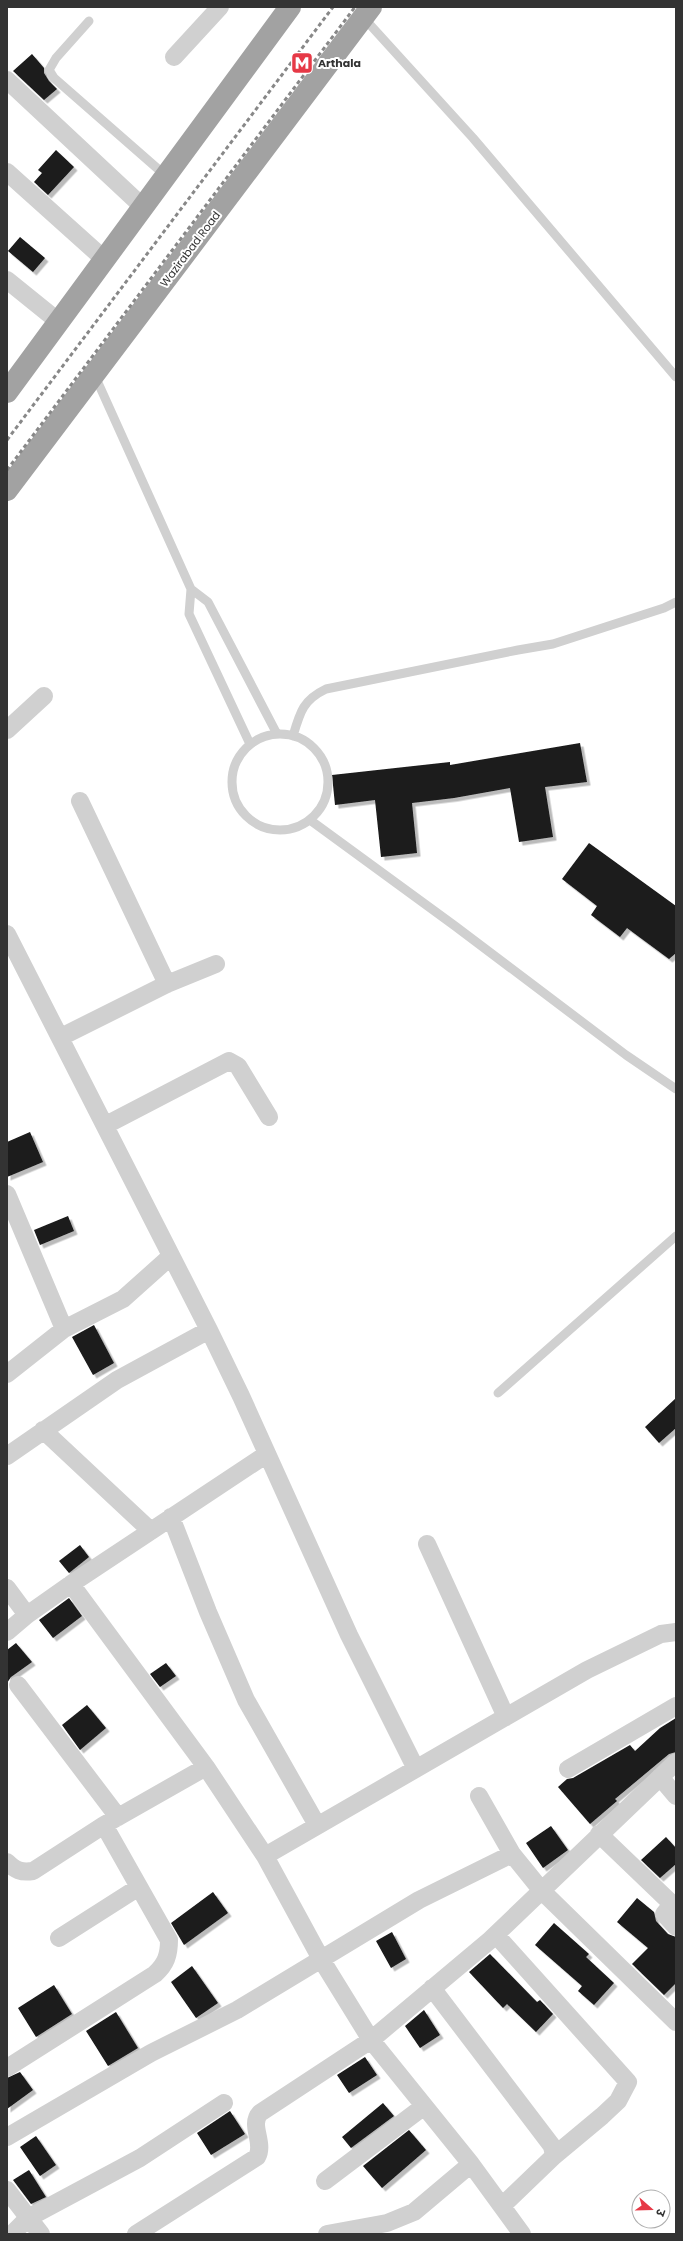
<svg xmlns="http://www.w3.org/2000/svg" width="683" height="2241" viewBox="0 0 683 2241" font-family="Poppins,'Noto Sans Devanagari',sans-serif">
<style>
.building{fill:#1a1a1a;filter:url(#shadow)}
.lines{fill:none;stroke-linecap:round;stroke-linejoin:round}
.service{stroke:#d0d0d0;stroke-width:9}
.minor{stroke:#d0d0d0;stroke-width:18}
.trunk{stroke:#a2a2a2;stroke-width:22}
.rail{stroke:#888;stroke-width:3;stroke-dasharray:4 3;stroke-linecap:butt}
.labels{text-anchor:middle;dominant-baseline:central;stroke-width:4;stroke-linejoin:round;paint-order:stroke}
.poi-label{font-size:11px;font-weight:bold;fill:#333;stroke:#fff;text-anchor:start}
.street-label{font-size:11px;fill:#333;stroke:#fff}
</style>
<defs>
<filter id="shadow"><feDropShadow dx="3.5" dy="3.5" stdDeviation="0" flood-color="#0004"/></filter>
</defs>
<rect width="100%" height="100%" fill="#fff"/>
<path class="building" d="M32,54L44,68V73L49,81L57,89L44,100L13,71Z
M56,150L74,167L48,195L34,182L42,173L38,170Z
M20,237L45,258L33,272L8,251Z
M580,743L587,782L545,787L553,837L519,842L510,788L454,798L412,803L417,853L381,857L375,800L335,805L332,775L450,762V765Z
M589,843L676,906V953L669,959L627,928L620,937L591,915L597,906L562,879Z
M30,1132L43,1162L7,1177V1142Z
M68,1216L74,1231L40,1245L34,1230Z
M94,1325L114,1363L93,1375L72,1337Z
M676,1398V1428L659,1443L645,1427Z
M80,1545L89,1557L69,1573L59,1561Z
M69,1598L82,1616L53,1638L39,1620Z
M16,1643L32,1662L11,1677L7,1683V1650Z
M166,1663L176,1676L160,1687L150,1674Z
M87,1705L106,1728L80,1750L62,1725Z
M676,1718V1752L669,1754L615,1799L617,1801L590,1824L558,1787L567,1779L573,1778L630,1745L635,1751L660,1728Z
M551,1826L568,1850L543,1868L526,1843Z
M666,1837L676,1848V1864L660,1878L641,1860Z
M213,1892L228,1913L184,1945L171,1923Z
M637,1898L654,1912L656,1921L668,1934L676,1937V1983L664,1995L632,1964L648,1948L617,1922Z
M554,1923L589,1954L586,1957L614,1983L594,2005L578,1991L582,1986L535,1945Z
M392,1932L406,1959L391,1968L376,1941Z
M490,1954L537,2002L540,2000L553,2014L536,2032L507,2004L503,2008L469,1972Z
M192,1966L218,2003L196,2018L171,1982Z
M54,1985L72,2014L36,2037L18,2008Z
M424,2010L440,2035L420,2048L405,2026Z
M116,2012L138,2048L108,2066L86,2031Z
M365,2057L377,2075L349,2093L337,2075Z
M20,2072L33,2090L7,2109V2078Z
M383,2103L394,2116L351,2148L342,2137Z
M230,2111L245,2134L211,2155L197,2133Z
M409,2130L426,2150L382,2188L363,2166Z
M36,2136L56,2165L40,2176L20,2147Z
M29,2170L46,2197L31,2204L13,2180Z"/>
<g class="lines">
<path class="service" d="M363,17L473,138L676,377
M89,21L56,58L49,70L54,78L166,176
M95,376L191,589L208,602L277,734
M191,589L189,614L250,744
M232 782a48 48 0 1 1 96 0a48 48 0 1 1-96 0Z
M293,736C300,712 303,700 326,689L518,650L553,644L664,608L676,602
M310,820L455,926L626,1055L676,1089
M498,1393L676,1236"/>
<path class="minor" d="M174,57L220,7
M7,80L143,207
M7,172L105,260
M7,280L59,322
M7,730L44,696
M80,801L167,984
M7,934L209,1330L241,1396L349,1635L416,1769
M61,1037L167,984L216,964
M106,1125L229,1061L238,1066L269,1117
M7,1194L64,1329
M7,1374L64,1329L123,1299L170,1257
M43,1430L151,1531
M7,1456L117,1380L209,1330
M171,1517L208,1612L246,1700L317,1825
M427,1544L506,1717
M71,1584L206,1767L265,1856L321,1959L371,2040L471,2164L522,2234
M7,1588L27,1615
M7,1632L27,1615L71,1584L267,1454
M18,1685L118,1817
M568,1769L676,1706
M660,1777L676,1796
M479,1796L512,1854L542,1891L676,2022
M599,1834L672,1904L664,1914L676,1927
M265,1856L587,1670L661,1634L676,1632
M7,1862C15,1870 21,1873 33,1871L104,1825L206,1767
M496,1935L628,2082L618,2101L602,2116L554,2156
M59,1938L139,1887
M432,1988L552,2146L554,2156L502,2206
M7,2068L155,1974C166,1964 169,1955 169,1940L104,1825
M7,2137L151,2053L237,2010L419,1900L512,1854
M325,2181L423,2107
M7,2190L41,2234
M12,2234L28,2218L140,2158L224,2103
M136,2234L257,2157C265,2143 249,2125 260,2113L371,2040L489,1941L676,1762
M327,2234L387,2223L414,2212L471,2164"/>
<path class="trunk" d="M7,392L290,7
M7,490L371,7"/>
<path class="rail" d="M7,440L333,7
M7,470L355,7"/>
</g>
<defs>
<g id="metro-square" transform="scale(1.15)"><rect x="-9" y="-9" width="18" height="18" rx="4" fill="#e63946" stroke="#fff"/><path d="M-5.5 5V-5H-3L0 0L3-5H5.5V5H3V-.5L0 4L-3-.5V5Z" fill="#fff"/></g>
</defs>
<g fill-rule="evenodd">
<use href="#metro-square" x="302" y="63"/>
</g>
<g class="labels">
<g class="poi-label">
<text x="318" y="63">Arthala</text>
</g>
<g class="street-label">
<text transform="translate(190 249) rotate(-53)">Wazirabad Road</text>
</g>
</g>
<rect width="683" height="2241" fill="none" stroke="#333333" stroke-width="16"/>
<g transform="translate(651 2209) rotate(110)"><circle r="19" fill="#ffffff" stroke="#adadad"/>
<path d="M0-3L7 15L0 10L-7 15Z" fill="#e63946"/>
<text y="-6" font-size="11" font-weight="bold" text-anchor="middle" fill="#333333">उ</text>
</g>
</svg>
